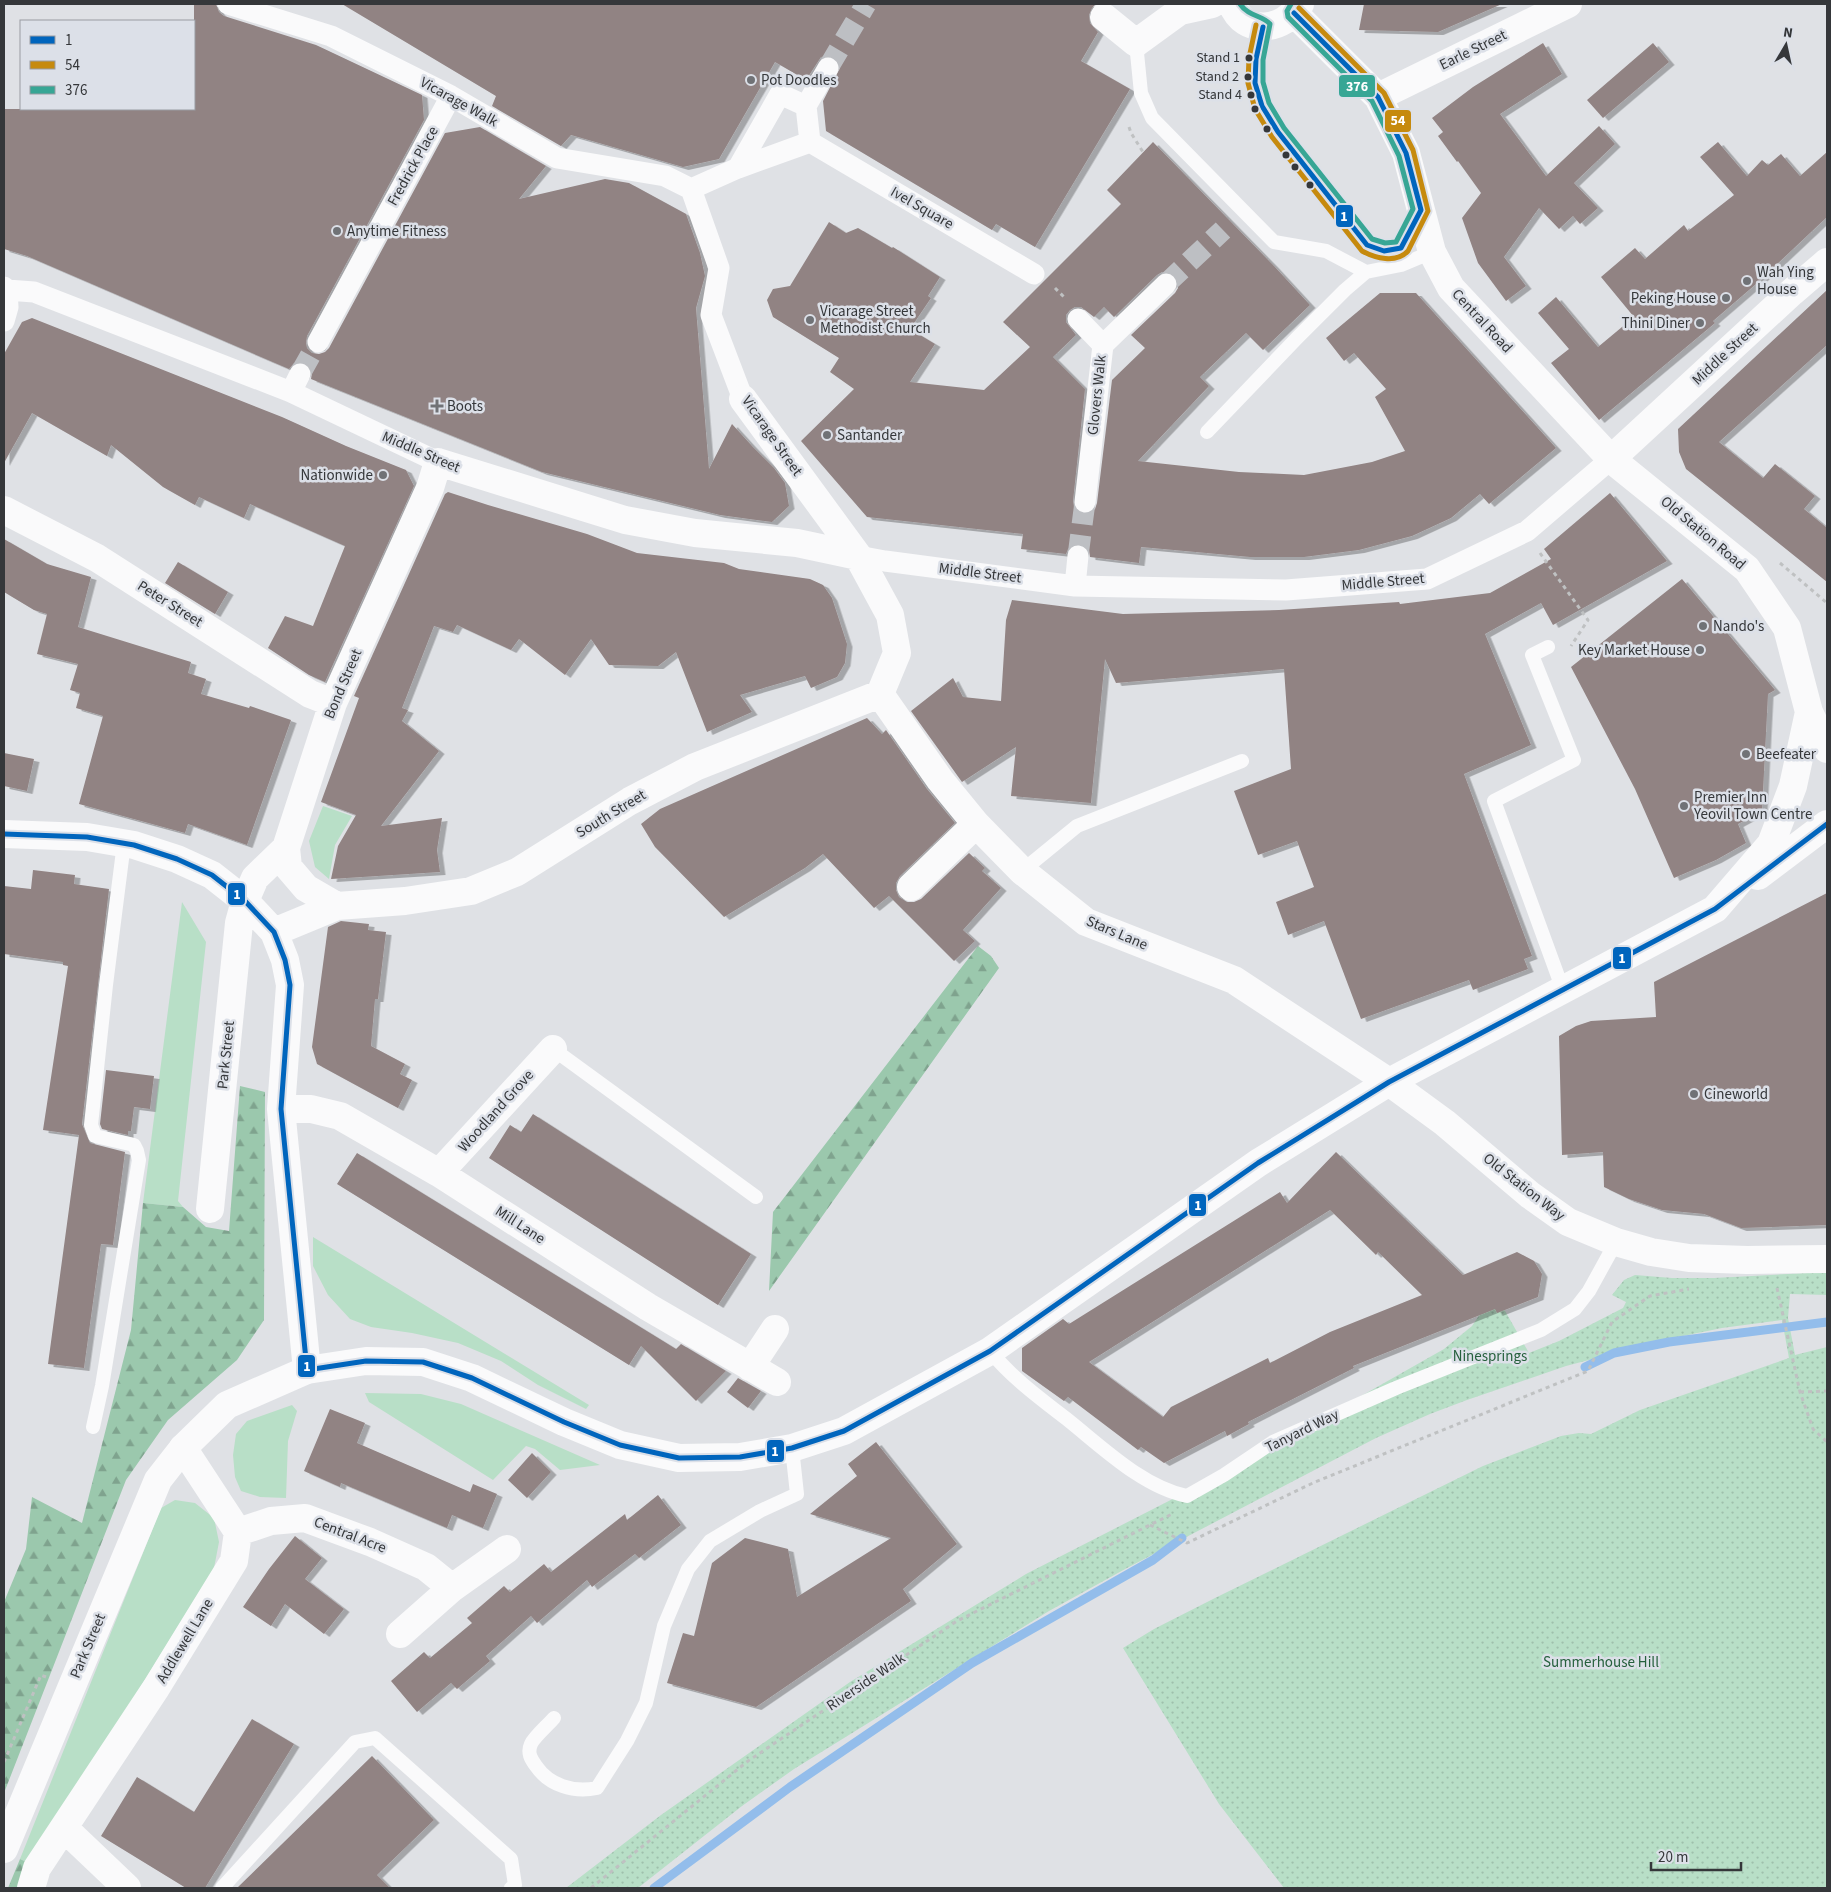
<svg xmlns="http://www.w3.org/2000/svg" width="1831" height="1892" viewBox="0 0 1831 1892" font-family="'Source Sans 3',sans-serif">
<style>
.grass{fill:#b8dfc7}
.forest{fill:url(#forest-firs)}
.park{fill:url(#park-dots)}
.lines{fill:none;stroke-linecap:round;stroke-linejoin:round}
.stream{stroke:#93bdeb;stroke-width:9}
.building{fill:#918383;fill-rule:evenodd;filter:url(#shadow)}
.pedestrian-tunnel{stroke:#bdbfc3;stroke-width:21;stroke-dasharray:21 11;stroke-linecap:butt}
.path{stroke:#bfc1c2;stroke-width:3;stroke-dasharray:4 4;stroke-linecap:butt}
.service{stroke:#fafafb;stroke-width:14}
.pedestrian{stroke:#fafafb;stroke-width:21}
.minor{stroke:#fafafb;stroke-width:28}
.tertiary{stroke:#fafafb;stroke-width:28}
.bus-1-casing{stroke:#dce0e8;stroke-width:9}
.bus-2-casing{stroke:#dce0e8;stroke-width:9}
.bus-3-casing{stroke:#dce0e8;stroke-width:9}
.bus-1{stroke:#0065bd;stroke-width:5}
.bus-2{stroke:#c68a0e;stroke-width:5}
.bus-3{stroke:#37a695;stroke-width:5}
.bus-dot{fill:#35373a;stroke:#dce0e8;stroke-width:2}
.poi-dot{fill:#707276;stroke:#dce0e8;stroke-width:2}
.labels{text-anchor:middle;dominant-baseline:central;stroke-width:5;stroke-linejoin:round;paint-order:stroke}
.bus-label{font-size:14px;fill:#35373a;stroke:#dce0e8;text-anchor:end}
.street-label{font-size:15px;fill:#35373a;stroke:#dce0e8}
.poi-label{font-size:15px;fill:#35373a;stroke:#dce0e8;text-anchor:start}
.park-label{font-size:15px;fill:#26603d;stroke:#dce0e8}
.line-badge{stroke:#dce0e8;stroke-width:2}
.badge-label{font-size:14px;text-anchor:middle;font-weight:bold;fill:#fff}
</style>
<defs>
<pattern id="forest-firs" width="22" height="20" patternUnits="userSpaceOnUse" patternTransform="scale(1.25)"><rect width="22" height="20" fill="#9bc8ad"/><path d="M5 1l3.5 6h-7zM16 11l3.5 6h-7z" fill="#7fa38e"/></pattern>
<pattern id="park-dots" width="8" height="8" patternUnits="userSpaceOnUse" patternTransform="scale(1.25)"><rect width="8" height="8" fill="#b8dfc7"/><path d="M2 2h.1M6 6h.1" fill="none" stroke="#9fc0ac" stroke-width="1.8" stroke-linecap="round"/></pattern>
<filter id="shadow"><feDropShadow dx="5.5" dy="3" stdDeviation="0" flood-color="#0004"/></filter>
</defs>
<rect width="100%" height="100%" fill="#dfe1e5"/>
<path class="grass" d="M323,806L352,816L335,845L329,879L315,867L309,841Z
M182,902L206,942L178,1201L183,1207L143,1203Z
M313,1237L589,1405L586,1409L538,1385L501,1361L458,1343L412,1333L371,1327L350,1319L328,1295L313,1266Z
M365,1393L421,1394L461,1404L600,1465L560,1470L535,1449L526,1446L493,1480L369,1402Z
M292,1405L297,1411L288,1441L286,1498L260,1497L241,1491L235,1477L233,1455L236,1434L247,1421Z
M175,1500L195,1503L214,1518L219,1542L214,1568L31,1864L20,1859L161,1508Z"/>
<path class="forest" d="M978,946L991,956L999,968L769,1291L773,1212Z
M240,1086L265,1092L264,1320L237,1360L168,1420L126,1480L4,1793V1602L26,1549L32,1497L82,1523L131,1330L143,1203L183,1207L206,1227L229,1231Z
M20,1859L31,1864L25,1888H8Z"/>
<path class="park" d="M1827,1272V1295L1790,1294L1788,1318L1795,1355L1827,1347V1888H1284L1219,1804L1123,1648L1154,1629L1215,1598L1483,1466L1561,1436L1579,1433L1591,1434L1640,1410L1789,1358L1782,1320L1722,1328L1673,1338L1566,1366L1467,1400L1430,1414L1376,1438L1127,1568L1049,1611L794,1769L742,1806L638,1888H566L661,1815L850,1682L1026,1574L1245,1462L1444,1349L1472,1326L1488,1302L1496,1295L1529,1353L1559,1341L1623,1308L1626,1302L1612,1295L1624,1280L1635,1275L1672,1278H1714Z"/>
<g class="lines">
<path class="stream" d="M1585,1367L1614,1353L1669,1342L1827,1322
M654,1888L790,1787L972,1663L1153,1560L1182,1538"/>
</g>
<path class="building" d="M194,4H216L219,12L224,16L316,45L422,95L424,120L307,336L306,343L307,348L312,353L319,354L325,352L329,348L445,133L480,127L546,166L519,199L605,179L629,183L686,214L700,253L705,276L696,308L709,469L732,424L752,446L774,468L785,483L789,506L772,522L720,515L542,472L311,379L312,373L311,368L305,363L299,362L294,363L289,369L27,256L4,249V109H194Z
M342,4H1096L1092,8L1089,15L1090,23L1098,32L1081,61L1130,89L1035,247L996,224L992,230L826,131L823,101L840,68L839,62L834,57L828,56L821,57L806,80L775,62L719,159L683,167L571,135L561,146L492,106L496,96Z
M1364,4H1502L1438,32L1359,30Z
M1543,43L1562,74L1500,114L1546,176L1599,126L1615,144L1574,183L1598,208L1580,224L1573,216L1559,229L1539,208L1504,257L1526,286L1506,301L1478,263L1462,218L1481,193L1458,161L1457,162L1438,136L1443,132L1432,118L1473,87Z
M1653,43L1669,62L1603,118L1587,100Z
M1153,142L1274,266L1310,305L1263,350L1246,333L1200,377L1209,386L1138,461L1239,472L1304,475L1372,462L1405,451L1375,397L1386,389L1354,353L1344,361L1326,338L1380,293H1416L1556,448L1489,504L1480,494L1451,518L1412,536L1359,550L1304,557H1250L1141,547L1139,563L1090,557L1089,550L1086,546L1080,544L1072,545L1068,549L1066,554L1021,549L1023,534L867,517L801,441L854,389L830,372L839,358L773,317L767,300L773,289L790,286L829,222L846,233L858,228L892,248L893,247L940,277L928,296L931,298L910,329L935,344L910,382L984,390L1030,347L1003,322L1121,204L1107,190ZM1162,272H1169L1175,275L1178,280V288L1175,293L1131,335L1145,348L1112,380L1097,503L1095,509L1090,513L1083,514L1077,512L1074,507L1073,501L1085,389L1053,357L1076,335L1066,322V315L1070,310L1075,307H1081L1094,317L1104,307L1114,317L1157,275Z
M1718,142L1747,176L1762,160L1768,165L1781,154L1800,176L1827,152V217L1756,284L1713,321L1715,323L1599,420L1551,363L1569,349L1538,313L1556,297L1598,347L1634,317L1601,277L1635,248L1645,259L1684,225L1688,231L1734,195L1700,157Z
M1827,290V345L1719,442L1763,478L1775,464L1815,496L1804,509L1827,528V582L1686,469L1679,452L1678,429Z
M32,318L282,417L346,446L406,470L414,486L325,682L309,675L268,648L285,616L313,626L345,546L250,504L244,518L199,497L195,505L163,487L111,445L107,456L32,413L4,463V354L22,322Z
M448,492L488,505L587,534L637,553L724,563L739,569L810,579L823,585L832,598L847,644L845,663L837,677L811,688L805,676L740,695L752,712L707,732L676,652L658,666L609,665L591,639L565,675L519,639L511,650L457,625L453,632L434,626L402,708L408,710L402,721L439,751L381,826L442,818L437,850L440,872L331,879L338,846L356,815L321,802L359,698L354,696L445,494Z
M1610,493L1667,561L1553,625L1541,603L1485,634L1531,745L1464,774L1532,956L1524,959L1528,969L1473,990L1469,980L1361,1019L1324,921L1288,935L1276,902L1314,887L1297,841L1258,855L1234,791L1291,769L1284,669L1116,683L1105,659L1091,803L1011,796L1016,747L962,782L911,711L953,678L963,697L1001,701L1006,620L1012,600L1123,614L1279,610L1399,602L1400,604L1490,593L1551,559L1544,549Z
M4,539L47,564L91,577L78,627L191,662L188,673L206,679L201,694L249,708L250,706L291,720L247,845L188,824L185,833L79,804L103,716L76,708L80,693L70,690L78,664L37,654L47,614L34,610L4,592Z
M178,562L228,592L215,614L165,583Z
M1682,579L1775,690L1768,694L1762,811L1738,824L1746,843L1716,860L1674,878L1635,789L1571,667Z
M867,718L882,734L886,730L927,789L955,823L900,876L896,883V890L899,897L907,902H914L921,899L969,853L985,868L982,871L1001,888L963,930L975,941L954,961L889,896L874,908L823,854L805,868L724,917L655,847L641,824L660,809Z
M4,753L34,759L27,791L4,786Z
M33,870L75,875L74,884L109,889L82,1124L90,1143L125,1152L113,1245L101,1244L84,1368L48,1364L79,1135L43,1130L68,966L63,965V962L4,954V886L31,889Z
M1827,893V1225L1741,1228L1704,1214L1662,1210L1629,1199L1604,1187L1603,1152L1562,1155L1559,1036L1576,1026L1591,1021L1656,1017L1654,982Z
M341,921L369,924L368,930L386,932L378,999H375L371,1046L405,1064L400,1074L412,1080L398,1108L317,1064L312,1047L328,927Z
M106,1070L154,1076L150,1109L134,1107L131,1131H128V1135L102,1129L100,1124Z
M533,1114L751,1254L718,1305L489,1158L510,1125L521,1132Z
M1336,1152L1463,1275L1517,1252L1534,1261L1542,1274L1538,1297L1497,1313L1495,1309L1353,1366L1354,1368L1248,1422L1249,1424L1227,1436L1225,1431L1164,1463L1141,1447L1138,1450L1068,1397L1064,1401L1022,1371V1348L1063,1319L1069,1324L1280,1192L1287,1203ZM1330,1210L1376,1255L1378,1252L1422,1295L1330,1332L1270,1363L1268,1358L1171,1407L1163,1417L1089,1362Z
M357,1153L676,1349L681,1344L726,1371L696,1401L641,1346L629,1365L337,1184Z
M738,1378L761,1391L748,1408L727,1392Z
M330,1409L365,1423L357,1443L470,1492L473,1484L497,1494L483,1528L452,1515L447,1528L341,1483L340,1487L304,1471Z
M876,1442L957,1544L903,1589L911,1601L756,1707L667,1683L683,1633L694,1636L712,1563L745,1538L788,1549L797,1597L891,1538L810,1514L857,1476L848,1464Z
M532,1453L551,1472L527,1498L508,1480Z
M658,1495L681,1525L639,1558L635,1554L592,1587L587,1580L537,1623L531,1616L486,1656L490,1661L457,1689L451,1683L417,1712L391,1681L424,1652L430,1658L472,1623L467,1618L504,1586L510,1592L544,1564L551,1572L625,1514L627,1520Z
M295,1536L322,1558L305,1579L344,1609L324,1634L285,1604L271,1626L243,1607L269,1569Z
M252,1719L294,1744L205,1888H186L101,1836L137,1777L194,1812Z
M372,1756L434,1820L377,1875L390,1888H237Z"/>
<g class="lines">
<path class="pedestrian-tunnel" d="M828,68L866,4
M1166,284L1223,230
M300,374L318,342
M1078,556L1085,502"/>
<path class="path" d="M1129,127L1131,133L1143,152
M1055,288L1065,298
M1540,553L1588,620L1571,646
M1780,563L1827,603
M1777,1288L1800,1392L1813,1429L1827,1442
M1800,1392L1827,1391
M1150,1525L1187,1543L1315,1482L1588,1371L1612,1322L1650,1296L1689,1289
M4,1762L41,1675L46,1677
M591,1888L748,1761L957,1621L1172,1514"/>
<path class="service" d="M1263,27L1256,59L1255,83L1262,106L1278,132L1367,245C1380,251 1387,253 1401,248L1420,213
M1136,43L1141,93L1152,118L1274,242L1326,251L1366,272
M1207,432L1297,338L1345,290L1366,272L1401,265L1432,252
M1548,647L1532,655L1574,760L1494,801L1563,990
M1022,871L1077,826L1242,761
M553,1049L756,1197
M990,1351C1012,1378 1041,1399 1068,1420C1103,1448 1143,1487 1187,1496L1224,1475L1273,1442L1396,1388L1541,1330L1575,1309L1589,1291L1616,1242
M93,1427L102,1386L139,1160L137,1151L134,1145L95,1136L91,1125L106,985L124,843
M554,1718C548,1725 534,1737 531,1744C527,1753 531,1759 536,1766C549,1785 573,1793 597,1788L627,1741L646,1703L664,1626L688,1569L710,1541L760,1511L797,1494L792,1448
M222,1888L355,1742L375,1738L511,1859L515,1885L511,1888"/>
<path class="pedestrian" d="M228,4L331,36L451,96L557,158L665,176L691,189
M806,106L828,68
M738,168L780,94L806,106L810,142
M691,189L738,168L810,142L1034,274
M691,189L719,268L711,315L743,399
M4,287L7,290L34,292L291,392L438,462
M1078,319L1103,345
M4,321L8,307L7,290
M318,342L451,96
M291,392L300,374
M1085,502L1103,345L1166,284
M858,556L885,561L1075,586L1286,590L1427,579L1527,531L1611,459
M1075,586L1078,556"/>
<path class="minor" d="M1232,4C1244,36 1284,32 1300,4
M1294,13L1378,97L1406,153L1432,252L1451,288L1611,459
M1104,17L1136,43L1180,11L1212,4
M1378,97L1568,4
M743,399L858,556
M4,510L97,558L310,694L333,703
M880,694L940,780L976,824L1022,871L1086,922L1234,980L1389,1082
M4,834L87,837L134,845L177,859L212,875L245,901L274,932L285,960L290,985L281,1109L307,1370
M286,848L288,867L306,888L337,906
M911,887L976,824
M274,932L337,906L405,901L471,891L517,872L630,801L695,767L880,694
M281,1109H311L340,1116L439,1173L648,1307L777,1382
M439,1173L553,1049
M210,1209L239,923L245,901L255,878L286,848L333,703L430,488L438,462L625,520L695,533L797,543L858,556L890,615L897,653L880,694
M750,1367L775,1329
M238,1532L271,1521L305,1518L370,1542L426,1567L452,1588L507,1549
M400,1634L452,1588
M64,1828L127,1888
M31,1888L37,1868L156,1688L234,1561L238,1532L183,1448"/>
<path class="tertiary" d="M1809,712L1827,749
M1758,876L1827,824
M1389,1082L1445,1123L1530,1195L1568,1222L1616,1242L1651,1252L1689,1258L1747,1260L1827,1259
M4,1849L158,1480L183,1448L227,1405L307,1370L366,1361L423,1362L472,1378L564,1422L620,1445L679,1458L740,1457L792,1448L844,1431L990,1351L1258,1163L1389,1082L1715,909L1771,844L1793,786L1809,712L1787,628L1747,569L1611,459L1792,292L1827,262"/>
<g class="bus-1-casing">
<path id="bus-1" d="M1263,27L1256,59L1255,83L1262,106L1278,132L1367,245L1384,251L1401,248L1421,210L1406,153L1378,97L1294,13
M4,834L87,837L134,845L177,859L212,875L245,901L274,932L285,960L290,985L281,1109L307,1370L366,1361L423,1362L472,1378L564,1422L620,1445L679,1458L740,1457L792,1448L844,1431L990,1351L1258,1163L1389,1082L1715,909L1827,824"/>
</g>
<g class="bus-2-casing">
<path id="bus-2" d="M1256,25L1249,58L1248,83L1255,109L1272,137L1362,251C1375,258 1396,264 1408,251L1428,211L1413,150L1384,93L1299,8"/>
</g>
<g class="bus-3-casing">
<path id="bus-3" d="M1240,4C1249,17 1262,15 1270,24L1263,60V82L1269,103L1284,128L1372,239L1385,243L1396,242L1413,209L1399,156L1372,101L1288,17L1287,11L1291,4"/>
</g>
<use href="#bus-1" class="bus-1"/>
<use href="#bus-2" class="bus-2"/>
<use href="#bus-3" class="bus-3"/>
</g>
<g class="bus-dot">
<circle cx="1249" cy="58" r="4.5"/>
<circle cx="1248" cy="77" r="4.5"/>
<circle cx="1251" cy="95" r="4.5"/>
<circle cx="1255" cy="109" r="4.5"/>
<circle cx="1267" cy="129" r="4.5"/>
<circle cx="1286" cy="155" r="4.5"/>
<circle cx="1295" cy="167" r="4.5"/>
<circle cx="1310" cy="185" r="4.5"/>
</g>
<g class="poi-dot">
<circle cx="751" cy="80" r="5"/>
<circle cx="337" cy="231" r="5"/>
<circle cx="1747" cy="281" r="5"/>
<circle cx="1726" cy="298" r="5"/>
<circle cx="810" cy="320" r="5"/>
<circle cx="1700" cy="323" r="5"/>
<path d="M434.5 398.5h5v5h5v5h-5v5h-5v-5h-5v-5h5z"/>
<circle cx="827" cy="435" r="5"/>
<circle cx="383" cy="475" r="5"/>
<circle cx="1703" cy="626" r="5"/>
<circle cx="1700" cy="650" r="5"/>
<circle cx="1746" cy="754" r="5"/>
<circle cx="1684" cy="806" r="5"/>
<circle cx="1694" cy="1094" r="5"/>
</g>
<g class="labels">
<g class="bus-label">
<text x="1240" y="58">Stand 1</text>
<text x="1239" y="77">Stand 2</text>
<text x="1242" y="95">Stand 4</text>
</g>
<g class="street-label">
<text transform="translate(1473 50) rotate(-26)">Earle Street</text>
<text transform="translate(459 102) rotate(29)">Vicarage Walk</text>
<text transform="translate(413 166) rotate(-61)">Fredrick Place</text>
<text transform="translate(922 208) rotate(30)">Ivel Square</text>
<text transform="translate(1482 321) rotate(47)">Central Road</text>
<text transform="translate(1725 354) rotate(-43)">Middle Street</text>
<text transform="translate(1097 395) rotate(-84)">Glovers Walk</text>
<text transform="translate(772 436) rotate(55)">Vicarage Street</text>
<text transform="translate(421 452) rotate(23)">Middle Street</text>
<text transform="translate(1703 533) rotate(40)">Old Station Road</text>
<text transform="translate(980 573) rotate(7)">Middle Street</text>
<text transform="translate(1383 582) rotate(-5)">Middle Street</text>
<text transform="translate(170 604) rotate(32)">Peter Street</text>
<text transform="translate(343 684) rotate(-67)">Bond Street</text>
<text transform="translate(611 814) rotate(-31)">South Street</text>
<text transform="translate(1117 933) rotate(23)">Stars Lane</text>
<text transform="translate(226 1055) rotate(-84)">Park Street</text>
<text transform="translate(496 1111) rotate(-48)">Woodland Grove</text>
<text transform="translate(1524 1187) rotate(38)">Old Station Way</text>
<text transform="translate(520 1225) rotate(33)">Mill Lane</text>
<text transform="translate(1302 1431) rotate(-26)">Tanyard Way</text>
<text transform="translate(350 1535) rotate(21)">Central Acre</text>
<text transform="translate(185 1641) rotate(-59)">Addlewell Lane</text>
<text transform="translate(88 1646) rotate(-67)">Park Street</text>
<text transform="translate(866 1682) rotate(-34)">Riverside Walk</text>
</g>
<g class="poi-label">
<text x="761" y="80">Pot Doodles</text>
<text x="347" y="231">Anytime Fitness</text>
<text x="1757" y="272">Wah Ying<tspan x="1757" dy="17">House</tspan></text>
<text x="1716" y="298" text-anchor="end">Peking House</text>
<text x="820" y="311">Vicarage Street<tspan x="820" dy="17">Methodist Church</tspan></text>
<text x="1690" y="323" text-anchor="end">Thini Diner</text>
<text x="447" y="406">Boots</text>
<text x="837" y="435">Santander</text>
<text x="373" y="475" text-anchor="end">Nationwide</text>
<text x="1713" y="626">Nando's</text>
<text x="1690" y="650" text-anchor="end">Key Market House</text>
<text x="1756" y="754">Beefeater</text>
<text x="1694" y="797">Premier Inn<tspan x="1694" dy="17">Yeovil Town Centre</tspan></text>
<text x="1704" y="1094">Cineworld</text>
</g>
<g class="park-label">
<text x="1490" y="1356">Ninesprings</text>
<text x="1601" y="1662">Summerhouse Hill</text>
</g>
</g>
<g class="line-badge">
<rect x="1338" y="74" width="38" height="24" rx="5" fill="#37a695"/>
<rect x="1384" y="109" width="28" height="24" rx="5" fill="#c68a0e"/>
<rect x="1335" y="204" width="19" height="24" rx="5" fill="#0065bd"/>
<rect x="227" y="882" width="19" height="24" rx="5" fill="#0065bd"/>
<rect x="1612" y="946" width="20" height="24" rx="5" fill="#0065bd"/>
<rect x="1188" y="1193" width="19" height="24" rx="5" fill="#0065bd"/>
<rect x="297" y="1354" width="19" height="24" rx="5" fill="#0065bd"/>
<rect x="766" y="1439" width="19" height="24" rx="5" fill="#0065bd"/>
</g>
<g class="badge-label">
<text x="1357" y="91">376</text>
<text x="1398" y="125">54</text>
<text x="1344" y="221">1</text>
<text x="237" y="899">1</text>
<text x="1622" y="963">1</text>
<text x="1198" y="1210">1</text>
<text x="307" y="1371">1</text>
<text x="775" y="1456">1</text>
</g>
<rect width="1831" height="1892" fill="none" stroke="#35373a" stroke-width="10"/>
<rect x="20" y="20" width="175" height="90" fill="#dce0e8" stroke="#999ca2"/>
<rect x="30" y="36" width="25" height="8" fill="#0065bd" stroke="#999ca2"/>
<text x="65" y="45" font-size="15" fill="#35373a">1</text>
<rect x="30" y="61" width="25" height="8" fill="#c68a0e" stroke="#999ca2"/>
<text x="65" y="70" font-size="15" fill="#35373a">54</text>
<rect x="30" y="86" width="25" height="8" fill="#37a695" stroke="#999ca2"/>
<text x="65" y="95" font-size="15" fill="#35373a">376</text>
<g transform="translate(1786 45) rotate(9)" stroke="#dce0e8" stroke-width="4" paint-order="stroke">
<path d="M0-4L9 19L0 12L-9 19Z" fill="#35373a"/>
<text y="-8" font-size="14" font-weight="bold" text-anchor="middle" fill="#35373a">N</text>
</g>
<path d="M1651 1862v8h90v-8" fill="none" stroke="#35373a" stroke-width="2.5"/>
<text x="1658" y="1862" font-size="15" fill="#35373a" stroke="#dce0e8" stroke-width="4" paint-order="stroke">20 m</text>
</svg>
